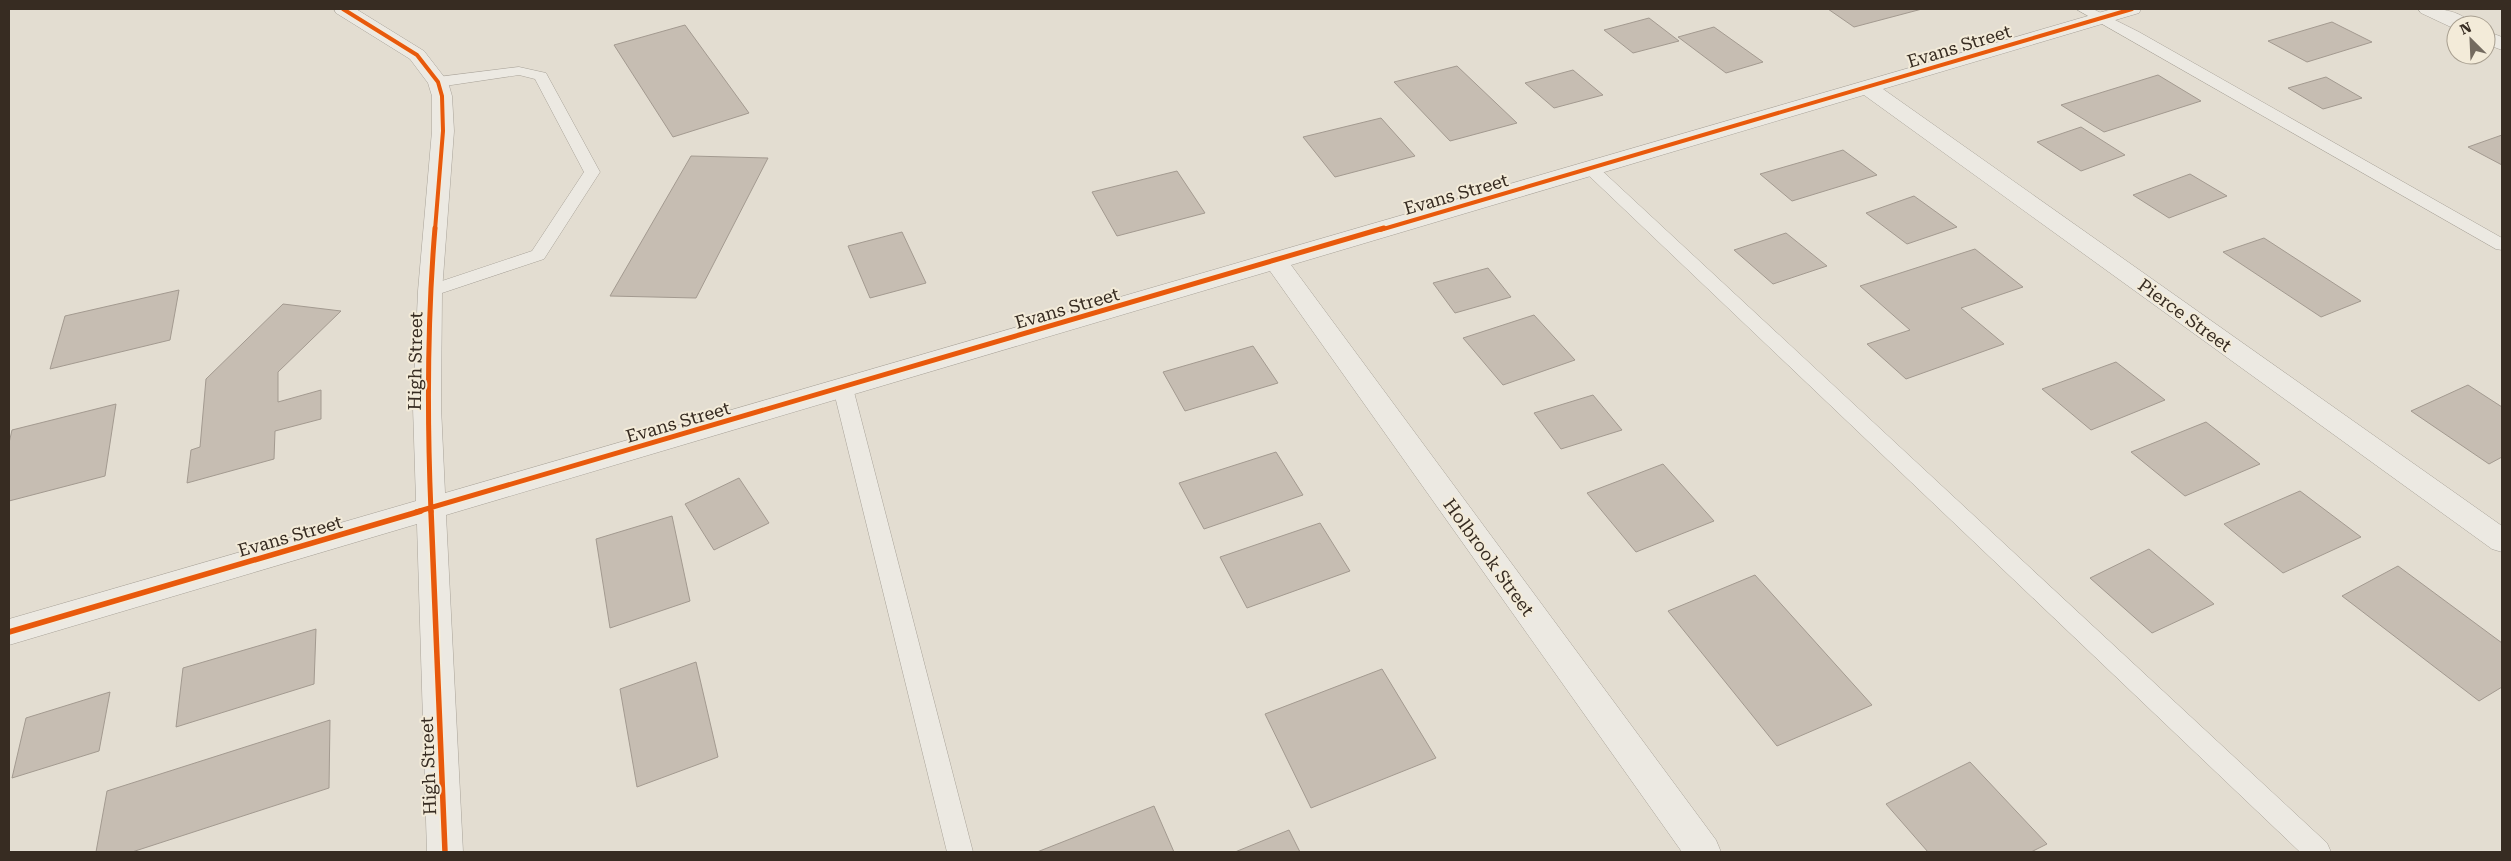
<svg xmlns="http://www.w3.org/2000/svg" width="2511" height="861" viewBox="0 0 2511 861" font-family="'Roboto Serif',serif">
<style>
.building{fill:#c6bdb2;stroke:#a39a90}
.lines{fill:none;stroke-linecap:round;stroke-linejoin:round}
.service-casing{stroke:#a9a399;stroke-width:1}
.minor-casing{stroke:#a9a399;stroke-width:1}
.tertiary-casing{stroke:#a9a399;stroke-width:1}
.service{fill:#ece9e2;fill-rule:evenodd}
.minor{fill:#ece9e2;fill-rule:evenodd}
.tertiary{fill:#ece9e2;fill-rule:evenodd}
.cycleway-far2-casing{stroke:#f3ebd9;stroke-width:6}
.cycleway-far1-casing{stroke:#f3ebd9;stroke-width:8}
.cycleway-casing{stroke:#f3ebd9;stroke-width:9}
.cycleway-far2{stroke:#e8590c;stroke-width:4}
.cycleway-far1{stroke:#e8590c;stroke-width:5}
.cycleway{stroke:#e8590c;stroke-width:5.5}
.labels{text-anchor:middle;dominant-baseline:central;stroke-width:4;stroke-linejoin:round;paint-order:stroke}
.street-label{font-size:18px;fill:#372c22;stroke:#f3ebd9}
</style>
<rect width="100%" height="100%" fill="#e3ddd1"/>
<path class="building" d="M1828,9H1922L1854,27Z
M1649,18L1679,41L1633,53L1604,30Z
M2332,22L2372,42L2307,62L2268,41Z
M685,25L749,113L673,137L614,45Z
M1714,27L1763,62L1726,73L1678,37Z
M1457,66L1517,123L1450,141L1394,82Z
M1573,70L1603,95L1554,108L1525,83Z
M2158,75L2201,101L2104,132L2061,105Z
M2326,77L2362,98L2323,109L2288,88Z
M1381,118L1415,156L1335,177L1303,137Z
M2081,127L2125,155L2081,171L2037,142Z
M2502,135V165L2468,147Z
M1843,150L1877,175L1792,201L1760,174Z
M691,156L768,158L696,298L610,296Z
M1177,171L1205,213L1117,236L1092,192Z
M2190,174L2227,196L2169,218L2133,195Z
M1914,196L1957,227L1907,244L1866,213Z
M902,232L926,283L870,298L848,246Z
M1786,233L1827,266L1773,284L1734,250Z
M2264,238L2361,301L2321,317L2223,252Z
M1975,249L2023,287L1961,308L2004,344L1906,379L1867,344L1910,330L1860,286Z
M1488,268L1511,297L1455,313L1433,283Z
M179,290L170,340L50,369L65,316Z
M283,304L341,311L278,372V402L321,390V419L275,431L274,459L187,483L191,450L200,447L206,379Z
M1534,315L1575,360L1503,385L1463,338Z
M1253,346L1278,383L1185,411L1163,372Z
M2116,362L2165,400L2091,430L2042,389Z
M2468,385L2502,407V457L2489,464L2411,411Z
M1593,395L1622,430L1561,449L1534,413Z
M116,404L105,476L9,501V443L12,430Z
M2206,422L2260,464L2185,496L2131,452Z
M1276,452L1303,495L1204,529L1179,483Z
M1663,464L1714,521L1636,552L1587,493Z
M739,478L769,523L714,550L685,504Z
M2300,491L2361,537L2283,573L2224,524Z
M672,516L690,601L610,628L596,539Z
M1320,523L1350,571L1247,608L1220,557Z
M2149,549L2214,604L2152,633L2090,578Z
M2398,566L2502,643V687L2479,701L2342,596Z
M1755,575L1872,705L1777,746L1668,611Z
M316,629L314,684L176,727L183,668Z
M696,662L718,757L637,787L620,689Z
M1382,669L1436,758L1311,808L1265,714Z
M110,692L99,751L12,778L26,718Z
M330,720L329,788L132,852H96L107,791Z
M1970,762L2047,844L2031,852H1928L1886,804Z
M1154,806L1174,852H1037Z
M1289,830L1300,852H1235Z"/>
<g class="lines">
<g class="service-casing">
<path id="service" d="M2076,9H2093L2139,32L2502,238V250L2496,249Z
M519,67L546,73L600,172L544,259L436,295H424L421,291L424,287L532,251L584,172L535,79L519,75L438,87L430,82L438,77Z
M1591,164L1597,166L2327,843L2331,852H2300L1585,172L1583,169L1585,166Z
M843,381L850,383L853,388L973,852H947L833,388L836,383Z"/>
</g>
<g class="minor-casing">
<path id="minor" d="M334,9H356L424,51L448,82L452,96L454,131L442,291L441,407L445,493L2112,9H2141L2139,13L1883,89L2502,526V552L2492,549L1864,95L1291,265L1716,840L1721,852H1682L1270,271L446,515L463,852H427L417,524L9,645V619L416,501L413,407L418,291L432,131V96L428,83L410,59L336,13Z"/>
</g>
<g class="tertiary-casing">
<path id="tertiary" d="M2418,9C2435,8 2461,9 2472,25H2456L2455,29L2421,13Z
M2486,31L2502,37V50L2486,44Z"/>
</g>
<use href="#service" class="service"/>
<use href="#minor" class="minor"/>
<use href="#tertiary" class="tertiary"/>
<g class="cycleway-far2-casing">
<path id="cycleway-far2" d="M343,9L417,55L438,82L442,96L443,131L435,230
M1380,230L2132,9"/>
</g>
<g class="cycleway-far1-casing">
<path id="cycleway-far1" d="M416,512L1384,228
M431,512C427,417 427,323 435,228"/>
</g>
<g class="cycleway-casing">
<path id="cycleway" d="M431,511L445,852
M9,632L421,511"/>
</g>
<use href="#cycleway-far2" class="cycleway-far2"/>
<use href="#cycleway-far1" class="cycleway-far1"/>
<use href="#cycleway" class="cycleway"/>
</g>
<g class="labels">
<g class="street-label">
<text transform="translate(1959 46) rotate(-17)">Evans Street</text>
<text transform="translate(1456 194) rotate(-16)">Evans Street</text>
<text transform="translate(1067 308) rotate(-16)">Evans Street</text>
<text transform="translate(2185 315) rotate(36)">Pierce Street</text>
<text transform="translate(415 361) rotate(-89)">High Street</text>
<text transform="translate(678 422) rotate(-16)">Evans Street</text>
<text transform="translate(290 536) rotate(-16)">Evans Street</text>
<text transform="translate(1489 557) rotate(54)">Holbrook Street</text>
<text transform="translate(428 766) rotate(-92)">High Street</text>
</g>
</g>
<rect width="2511" height="861" fill="none" stroke="#372c22" stroke-width="20"/>
<g transform="translate(2471 40) rotate(336)"><circle r="24" fill="#f3ebd9" stroke="#a89f90"/>
<path d="M0-4L9 19L0 12L-9 19Z" fill="#736a5f"/>
<text y="-8" font-size="14" font-weight="bold" text-anchor="middle" fill="#372c22">N</text>
</g>
</svg>
